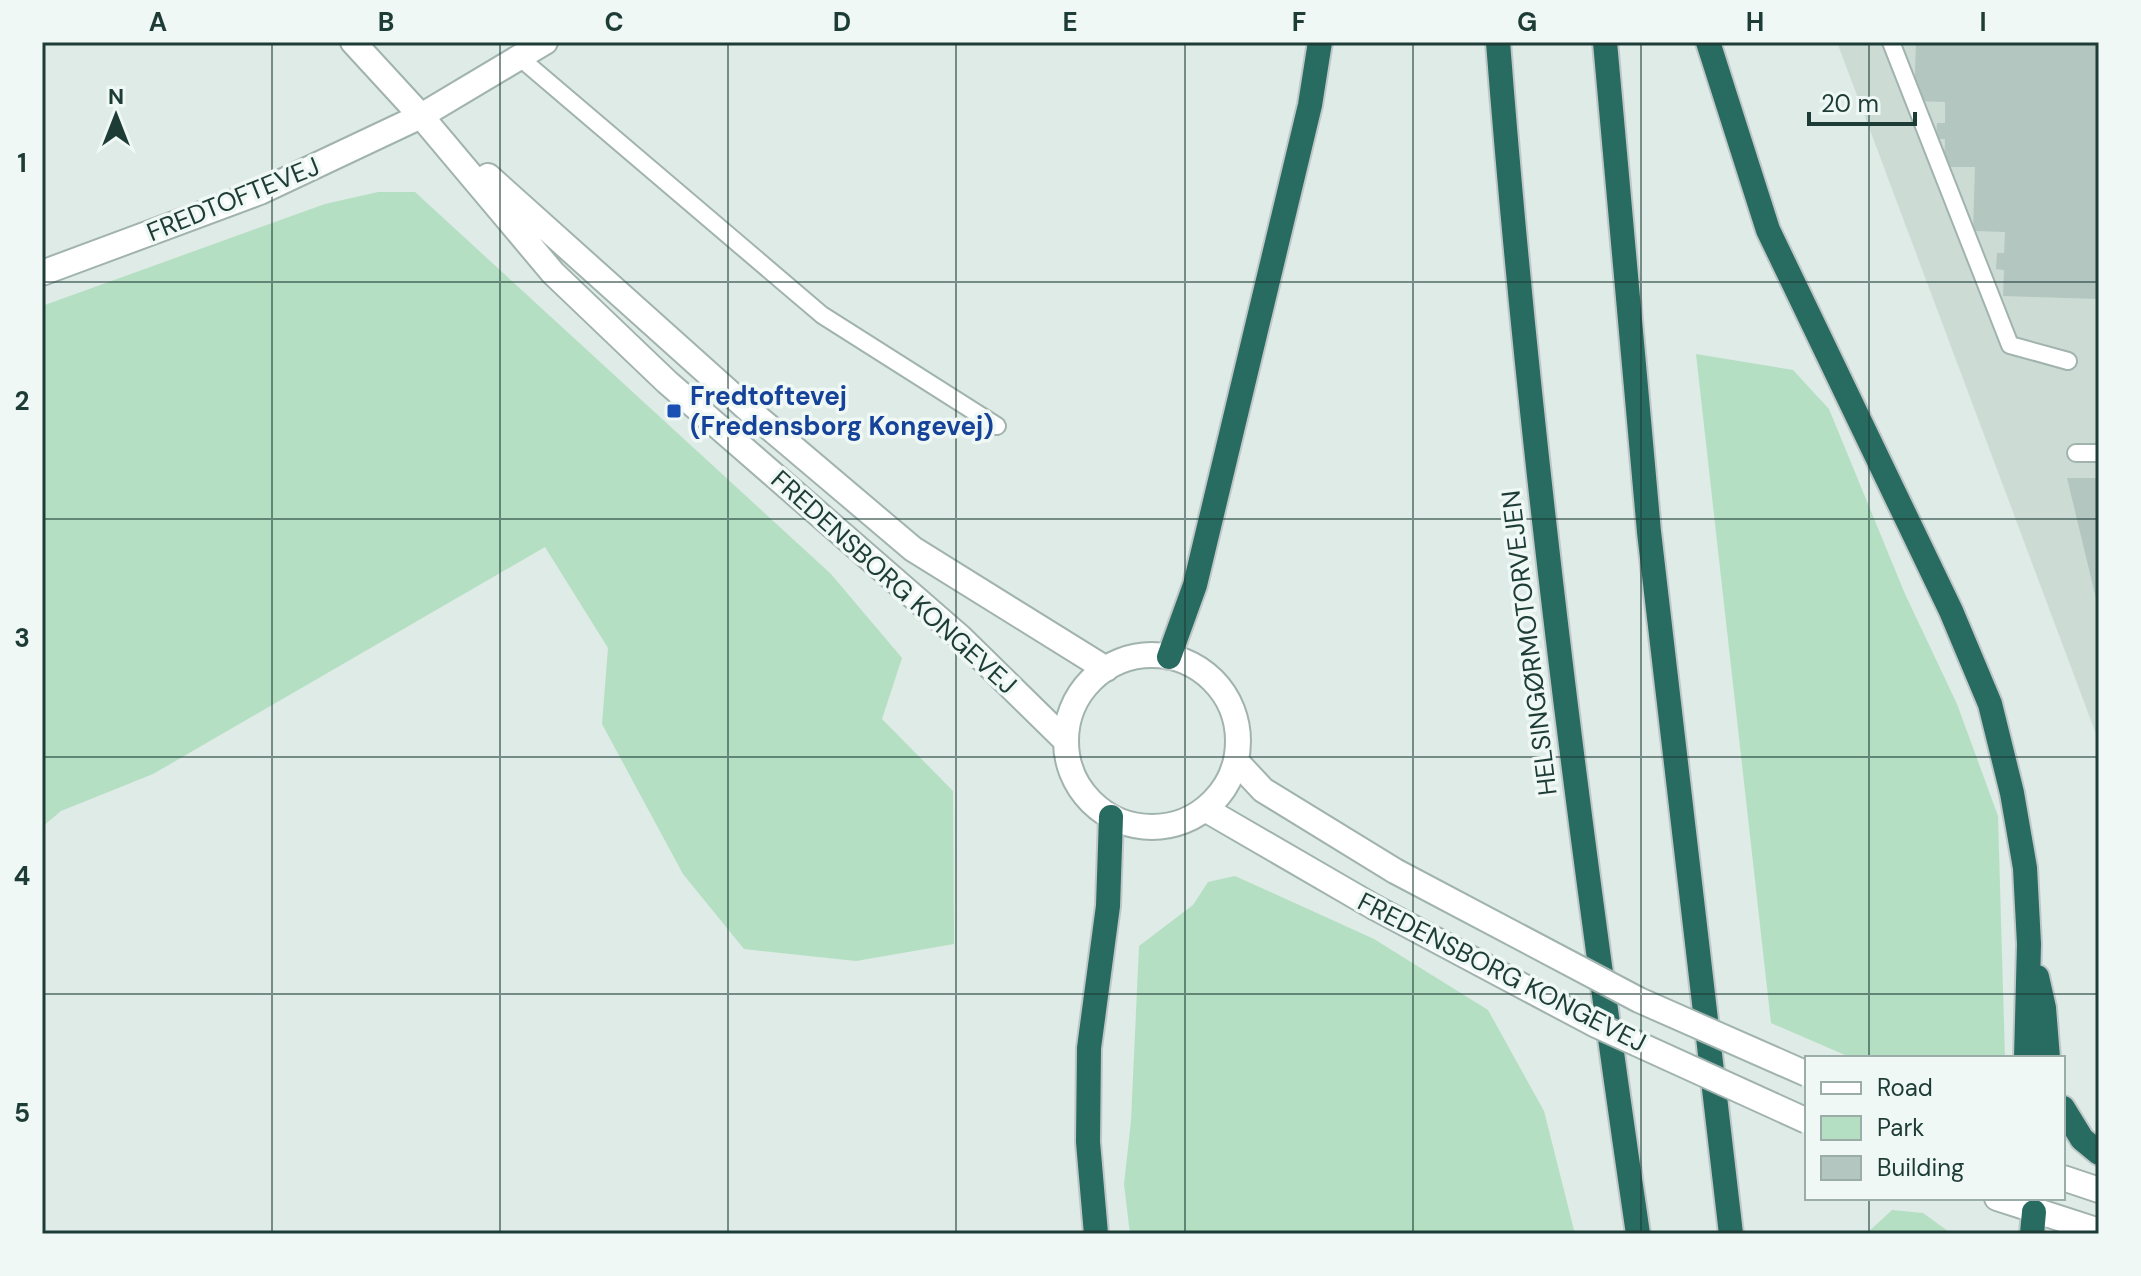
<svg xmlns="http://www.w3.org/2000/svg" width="2141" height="1276" viewBox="0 0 2141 1276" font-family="'DM Sans',sans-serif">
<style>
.built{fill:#cddbd5}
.green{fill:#b5dfc3}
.building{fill:#b4c6c0}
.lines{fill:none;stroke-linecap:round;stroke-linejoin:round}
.service-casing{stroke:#a1b3ae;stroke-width:20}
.minor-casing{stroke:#a1b3ae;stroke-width:28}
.tertiary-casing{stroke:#a1b3ae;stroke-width:28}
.motorway-casing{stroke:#c0c8c7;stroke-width:28}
.service{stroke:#fff;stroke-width:16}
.minor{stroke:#fff;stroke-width:24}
.tertiary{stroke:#fff;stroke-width:24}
.motorway{stroke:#286b61;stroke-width:24}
.tertiary-bridge-casing{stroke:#a1b3ae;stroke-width:28;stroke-linecap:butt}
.tertiary-bridge{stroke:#fff;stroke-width:24}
.grid{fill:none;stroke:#1e3c36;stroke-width:2;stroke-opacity:0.55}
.transit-dot{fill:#1a4fb4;stroke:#eff8f4;stroke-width:3}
.labels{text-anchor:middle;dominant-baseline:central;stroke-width:7;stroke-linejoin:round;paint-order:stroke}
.street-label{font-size:26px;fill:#1e3c36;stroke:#eff8f4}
.transit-label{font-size:26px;font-weight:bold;fill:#164399;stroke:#eff8f4;text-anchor:start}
.neatline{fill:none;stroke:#1e3c36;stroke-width:3}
.grid-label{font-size:26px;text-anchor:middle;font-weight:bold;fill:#1e3c36}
</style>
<rect width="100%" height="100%" fill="#deebe6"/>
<path class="built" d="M1837,42H2099V742Z"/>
<path class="green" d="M378,192H415L831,574L902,658L882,719L953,791L954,944L856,961L744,949L683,874L602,724L608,648L545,547L153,774L61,811L42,827V306L325,204Z
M1696,354L1793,370L1829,409L1905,594L1957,704L1998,816L2005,1058H1852L1771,1023Z
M1235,876L1374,939L1488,1010L1544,1111L1575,1234H1130L1124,1184L1131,1121L1139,946L1193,905L1208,882Z
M1892,1210L1923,1213L1952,1234H1866Z"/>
<path class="building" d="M1916,42H2099V299L2003,296L2004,270L1996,269L1997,253H2004L2005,232L1973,231L1975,167H1944L1945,139H1936L1937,123H1945V102L1914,101Z
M2067,478H2099V606L2098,607Z"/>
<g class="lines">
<g class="service-casing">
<path id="service" d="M1891,42L2010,345L2068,361
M519,57L822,315L997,426
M2076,453H2099"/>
</g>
<g class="minor-casing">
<path id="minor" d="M42,273L260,192L421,116L545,42"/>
</g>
<g class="tertiary-casing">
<path id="tertiary" d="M353,42L421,116L553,273L667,382L960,637L1066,741
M488,176L750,411L913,549L1106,669
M1066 741a86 86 0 1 1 172 0a86 86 0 1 1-172 0Z
M1236,761L1263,790L1395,871
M1205,809L1374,907
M2063,1178L2099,1190
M1997,1198L2099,1231"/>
</g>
<g class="motorway-casing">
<path id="motorway" d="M1498,42C1529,442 1580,838 1638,1234
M1605,42L1649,532L1731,1234
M1708,42L1768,230L1951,611L1990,704L2012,793L2025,868L2029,944L2026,1058
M1169,657L1195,585L1310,105L1320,42
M2037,977L2044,1008L2048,1058
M2063,1108L2082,1139L2099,1153
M1096,1234L1088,1142L1089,1048L1108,906L1111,817
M2032,1234L2034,1212"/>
</g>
<use href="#service" class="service"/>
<use href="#minor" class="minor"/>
<use href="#tertiary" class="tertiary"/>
<use href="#motorway" class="motorway"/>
<g class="tertiary-bridge-casing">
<path id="tertiary-bridge" d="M1395,871L1639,1000L1807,1074
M1374,907L1594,1024L1807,1121"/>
</g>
<use href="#tertiary-bridge" class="tertiary-bridge"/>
</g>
<path class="grid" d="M272,42V1234M500,42V1234M728,42V1234M956,42V1234M1185,42V1234M1413,42V1234M1641,42V1234M1869,42V1058M42,282H2099M42,519H2099M42,757H2099M42,994H2099M1869,1198V1234"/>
<rect class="transit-dot" x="666" y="403" width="16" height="16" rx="4"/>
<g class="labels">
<g class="street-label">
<text transform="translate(233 199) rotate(-22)">FREDTOFTEVEJ</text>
<text transform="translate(894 582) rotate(42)">FREDENSBORG KONGEVEJ</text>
<text transform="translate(1529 643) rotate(-97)">HELSINGØRMOTORVEJEN</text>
<text transform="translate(1502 972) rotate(27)">FREDENSBORG KONGEVEJ</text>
</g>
<g class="transit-label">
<text x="690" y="396">Fredtoftevej<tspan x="690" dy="30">(Fredensborg Kongevej)</tspan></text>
</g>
</g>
<rect width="2141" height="1276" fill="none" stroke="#eff8f4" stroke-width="88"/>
<rect x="1805" y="1056" width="260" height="144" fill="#eff8f4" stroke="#9bada8" stroke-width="2"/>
<rect x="1821" y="1082" width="40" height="12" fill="#ffffff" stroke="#9bada8" stroke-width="2"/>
<text x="1877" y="1096" font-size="24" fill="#1e3c36">Road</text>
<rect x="1821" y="1116" width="40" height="24" fill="#b5dfc3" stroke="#9bada8" stroke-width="2"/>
<text x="1877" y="1136" font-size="24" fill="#1e3c36">Park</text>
<rect x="1821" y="1156" width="40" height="24" fill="#b4c6c0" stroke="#9bada8" stroke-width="2"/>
<text x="1877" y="1176" font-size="24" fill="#1e3c36">Building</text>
<g transform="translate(116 116)" stroke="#eff8f4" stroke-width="6" paint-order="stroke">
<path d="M0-6L14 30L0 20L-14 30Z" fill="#1e3c36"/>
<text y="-12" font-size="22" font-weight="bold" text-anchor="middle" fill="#1e3c36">N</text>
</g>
<path d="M1809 112v12h106v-12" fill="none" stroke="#1e3c36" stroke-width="4"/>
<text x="1821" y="112" font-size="24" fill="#1e3c36" stroke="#eff8f4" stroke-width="6" paint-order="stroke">20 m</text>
<rect x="44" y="44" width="2053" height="1188" class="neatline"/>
<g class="grid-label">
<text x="158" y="31">A</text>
<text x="386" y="31">B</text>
<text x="614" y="31">C</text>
<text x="842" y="31">D</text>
<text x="1070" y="31">E</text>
<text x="1299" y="31">F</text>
<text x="1527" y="31">G</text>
<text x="1755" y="31">H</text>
<text x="1983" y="31">I</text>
<text x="22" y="172">1</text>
<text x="22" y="410">2</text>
<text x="22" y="647">3</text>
<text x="22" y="885">4</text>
<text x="22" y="1122">5</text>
</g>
</svg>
